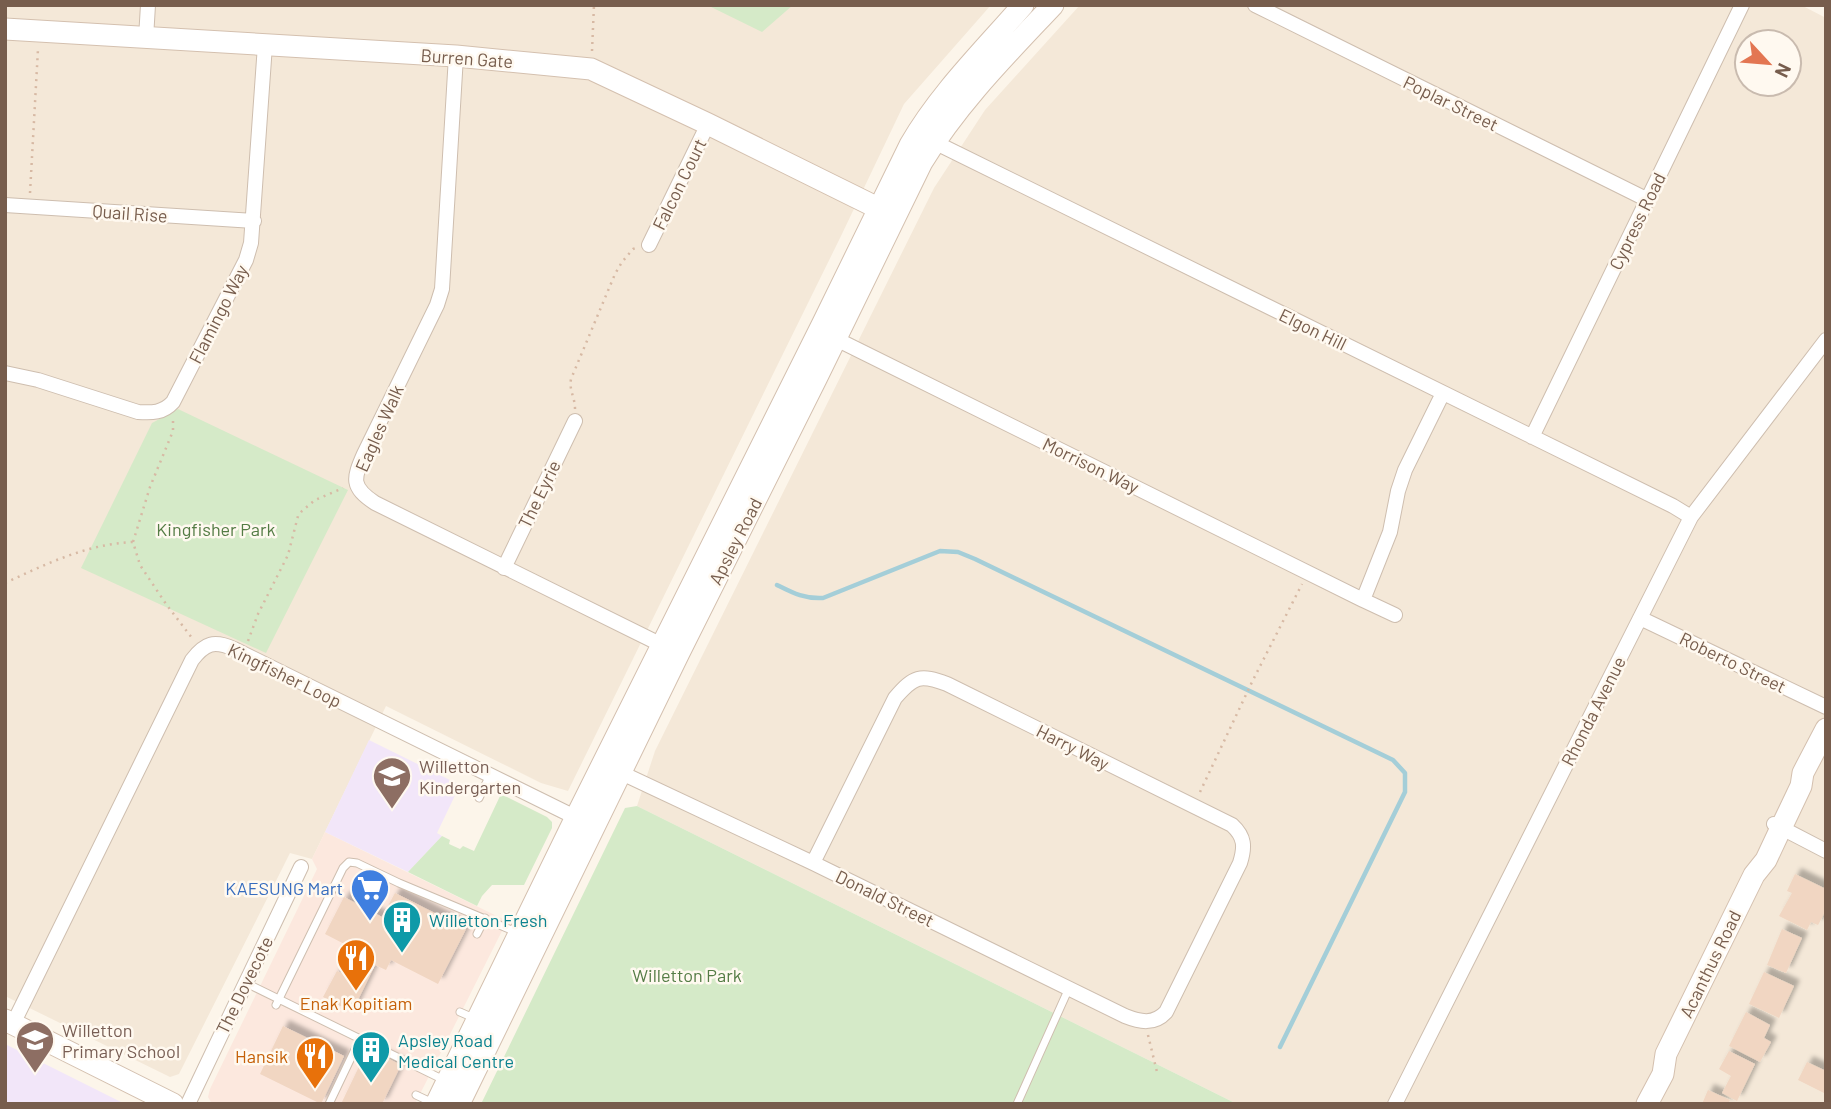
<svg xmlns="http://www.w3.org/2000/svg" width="1831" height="1109" viewBox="0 0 1831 1109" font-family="Barlow,sans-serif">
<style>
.residential{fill:#f4e8d8;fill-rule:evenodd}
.commercial{fill:#fce8de}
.education{fill:#f2e6f9}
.green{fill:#d5eac8}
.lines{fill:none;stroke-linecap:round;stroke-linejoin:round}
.stream{stroke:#a4ced8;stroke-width:4.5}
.building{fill:#f1d6c2;filter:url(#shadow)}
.lane-casing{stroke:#cebeaf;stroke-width:9}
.street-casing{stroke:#cebeaf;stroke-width:16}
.secondary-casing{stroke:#d4c0af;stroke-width:23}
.path{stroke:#d7b9a4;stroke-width:2.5;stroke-dasharray:2 5;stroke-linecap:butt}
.lane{stroke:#fff;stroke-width:7}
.street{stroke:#fff;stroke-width:14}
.secondary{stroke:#fff;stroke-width:21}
.labels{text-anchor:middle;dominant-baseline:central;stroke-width:5;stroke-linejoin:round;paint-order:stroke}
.street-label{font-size:18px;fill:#775d4d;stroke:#fff9f0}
.park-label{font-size:18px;fill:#547c45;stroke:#fff9f0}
.education-label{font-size:18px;fill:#785e54;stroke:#fff9f0;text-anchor:start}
.shop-label{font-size:18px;fill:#366cbe;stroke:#fff9f0;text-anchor:end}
.culture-label{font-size:18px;fill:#0d838f;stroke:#fff9f0;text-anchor:start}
.food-label{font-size:18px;fill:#c56008;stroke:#fff9f0}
</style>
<defs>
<filter id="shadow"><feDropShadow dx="6" dy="-6" stdDeviation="2" flood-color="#0004"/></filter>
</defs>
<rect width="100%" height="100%" fill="#fcf5ea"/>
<path class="residential" d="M5,5H991L904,104L841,236L568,791L541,783L386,706L312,859L290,853L179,1074L170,1077L5,996Z
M1080,5H1801L1826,18V1104H1237L637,806L655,751L934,188L985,110ZM1747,42H1789V84H1747Z"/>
<path class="commercial" d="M325,832L507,921L415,1104H212L208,1097L210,1089L317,869L312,859Z"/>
<path class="education" d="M369,740L460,785L437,833L442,836L408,872L325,832Z
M5,1044L125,1104H5Z"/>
<path class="green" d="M707,5H793L762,32Z
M178,409L348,490L266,653L81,568L152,423Z
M501,794L547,817L552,822V828L524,885H492L482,896L477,906L408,872L442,836L450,840L449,844L460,849L463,846L474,851Z
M637,806L1237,1104H481L625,808Z"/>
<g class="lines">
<path class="stream" d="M777,585C793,593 804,599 823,598L940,551L958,552L975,559L1393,760L1405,773V792L1280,1047"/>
</g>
<path class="building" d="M1795,874L1826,889V910L1818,925L1811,922L1807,930L1779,916L1792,893L1787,891Z
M395,893L466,929L438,984L391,960L386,970L375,965L352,1012L323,997L337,971L341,973L354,949L325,934L344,897L382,917Z
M1782,929L1802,938L1786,973L1767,965Z
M1764,972L1794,986L1779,1018L1749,1004Z
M1746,1012L1770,1025L1764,1038L1771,1042L1760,1062L1729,1046Z
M283,1026L344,1056L321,1104L260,1074Z
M368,1048L401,1065L382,1104H341Z
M1729,1051L1755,1064L1737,1101L1722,1093L1731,1076L1719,1069Z
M1807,1062L1826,1071V1094L1798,1080Z
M1708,1090L1730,1100L1728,1104H1702Z"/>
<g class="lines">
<g class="lane-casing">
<path id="lane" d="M479,798L490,775
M477,934L485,918
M246,983L446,1081
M276,1005L343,868L349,862L357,863L399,883L516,932
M460,1012L476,1019
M416,1095L433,1103
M329,1104L360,1039
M1017,1104L1069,988"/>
</g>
<g class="street-casing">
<path id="street" d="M1255,5L1648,200
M146,38L148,5
M456,56L442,289L437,305L364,454C353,479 351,487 375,503L670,649
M934,142L1673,506L1691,517
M5,205L254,221
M649,245L708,124
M830,336L1363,600L1390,532L1398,491L1405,470L1443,393
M5,373L38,380L138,412C152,413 163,413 173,402L246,260L251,243L265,45
M1532,437L1742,5
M504,568L575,421
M1363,600L1395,615
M1640,618L1826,707
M613,769L813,863L1125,1016C1140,1022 1154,1025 1166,1012L1240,863C1245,847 1245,837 1232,825L947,684C920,674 914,676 895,698L813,863
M1774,824L1826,851
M13,1024L192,660C205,643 214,640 234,649L581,820
M188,1104L301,867
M1395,1104L1691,517L1826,340"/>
</g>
<g class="secondary-casing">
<path id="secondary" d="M5,29L456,56L591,69L708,124L892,215
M5,1020L173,1104
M436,1104L576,817L823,323L910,145C940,93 984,50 1023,5
M459,1104L679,653L817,377L922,162C958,103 1006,55 1053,5
M1647,1104L1663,1074L1666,1054L1754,875L1766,860L1781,828L1801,786L1803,773L1826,729"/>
</g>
<path class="path" d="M592,51L594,5
M30,193L38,49
M575,409C575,397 569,391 571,379L615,274L622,262L633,249L636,248
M173,421V431L150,487L133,542L140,565L166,604L192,638
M5,583C46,564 87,544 133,542
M248,641L258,614L288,555L298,516L302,511L315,500L343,488
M1200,792L1252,682L1302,584
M1148,1035L1157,1072"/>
<use href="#lane" class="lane"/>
<use href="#street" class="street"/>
<use href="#secondary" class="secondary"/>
</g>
<defs>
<g id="school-pin" transform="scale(2.0125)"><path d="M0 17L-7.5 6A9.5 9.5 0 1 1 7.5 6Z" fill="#8d6e63" stroke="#fff9f0"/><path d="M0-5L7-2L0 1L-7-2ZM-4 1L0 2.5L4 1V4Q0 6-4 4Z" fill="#fff"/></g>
<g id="supermarket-pin" transform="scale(2.0125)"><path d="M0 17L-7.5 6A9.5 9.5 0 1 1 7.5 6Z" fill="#3f7fe0" stroke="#fff9f0"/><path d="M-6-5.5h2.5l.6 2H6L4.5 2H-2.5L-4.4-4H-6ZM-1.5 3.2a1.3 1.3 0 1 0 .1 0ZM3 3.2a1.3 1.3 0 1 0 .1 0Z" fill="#fff"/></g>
<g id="building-pin" transform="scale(2.0125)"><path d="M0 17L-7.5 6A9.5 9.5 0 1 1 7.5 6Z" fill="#0f9aa8" stroke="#fff9f0"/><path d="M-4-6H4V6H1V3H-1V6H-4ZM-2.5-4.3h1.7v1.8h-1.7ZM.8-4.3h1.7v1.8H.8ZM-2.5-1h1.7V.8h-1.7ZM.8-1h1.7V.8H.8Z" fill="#fff"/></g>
<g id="restaurant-pin" transform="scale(2.0125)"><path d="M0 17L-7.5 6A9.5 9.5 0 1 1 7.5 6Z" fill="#e8710a" stroke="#fff9f0"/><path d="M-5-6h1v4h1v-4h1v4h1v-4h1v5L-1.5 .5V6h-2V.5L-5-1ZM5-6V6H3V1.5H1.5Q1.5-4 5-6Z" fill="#fff"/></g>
</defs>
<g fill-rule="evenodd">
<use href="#school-pin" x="392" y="776"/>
<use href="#supermarket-pin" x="370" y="888"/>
<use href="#building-pin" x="402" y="920"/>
<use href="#restaurant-pin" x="356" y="958"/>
<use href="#school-pin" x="35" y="1040"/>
<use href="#building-pin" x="371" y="1050"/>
<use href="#restaurant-pin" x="315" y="1056"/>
</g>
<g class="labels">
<g class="street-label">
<text transform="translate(467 58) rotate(4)">Burren Gate</text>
<text transform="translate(1451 103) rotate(26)">Poplar Street</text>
<text transform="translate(679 184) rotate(-64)">Falcon Court</text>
<text transform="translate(130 213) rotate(4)">Quail Rise</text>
<text transform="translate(1637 221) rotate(-64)">Cypress Road</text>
<text transform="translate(218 314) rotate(-63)">Flamingo Way</text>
<text transform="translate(1313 329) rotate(26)">Elgon Hill</text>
<text transform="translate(379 428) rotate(-66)">Eagles Walk</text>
<text transform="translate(1091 465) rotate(26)">Morrison Way</text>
<text transform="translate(539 494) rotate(-64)">The Eyrie</text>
<text transform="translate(735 541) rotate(-63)">Apsley Road</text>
<text transform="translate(1733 662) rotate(26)">Roberto Street</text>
<text transform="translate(285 675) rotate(26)">Kingfisher Loop</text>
<text transform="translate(1593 711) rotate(-63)">Rhonda Avenue</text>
<text transform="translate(1073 747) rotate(27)">Harry Way</text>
<text transform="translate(885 898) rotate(26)">Donald Street</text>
<text transform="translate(1710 964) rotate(-64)">Acanthus Road</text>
<text transform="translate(244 985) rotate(-64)">The Dovecote</text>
</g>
<g class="park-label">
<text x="216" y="529">Kingfisher Park</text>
<text x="687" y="975">Willetton Park</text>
</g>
<g class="education-label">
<text x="419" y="766">Willetton<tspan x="419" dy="21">Kindergarten</tspan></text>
<text x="62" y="1030">Willetton<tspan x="62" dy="21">Primary School</tspan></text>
</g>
<g class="shop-label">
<text x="343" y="888">KAESUNG Mart</text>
</g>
<g class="culture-label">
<text x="429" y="920">Willetton Fresh</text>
<text x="398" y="1040">Apsley Road<tspan x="398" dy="21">Medical Centre</tspan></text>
</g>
<g class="food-label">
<text x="356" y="1003">Enak Kopitiam</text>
<text x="288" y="1056" text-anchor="end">Hansik</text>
</g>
</g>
<rect width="1831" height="1109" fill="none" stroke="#775d4d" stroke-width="14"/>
<g transform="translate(1768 63) rotate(116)"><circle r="33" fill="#fff9f0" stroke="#c9bbaf" stroke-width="2"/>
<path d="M0-5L12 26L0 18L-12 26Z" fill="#e37652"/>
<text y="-10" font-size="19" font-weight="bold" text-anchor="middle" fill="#775d4d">N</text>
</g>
</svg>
